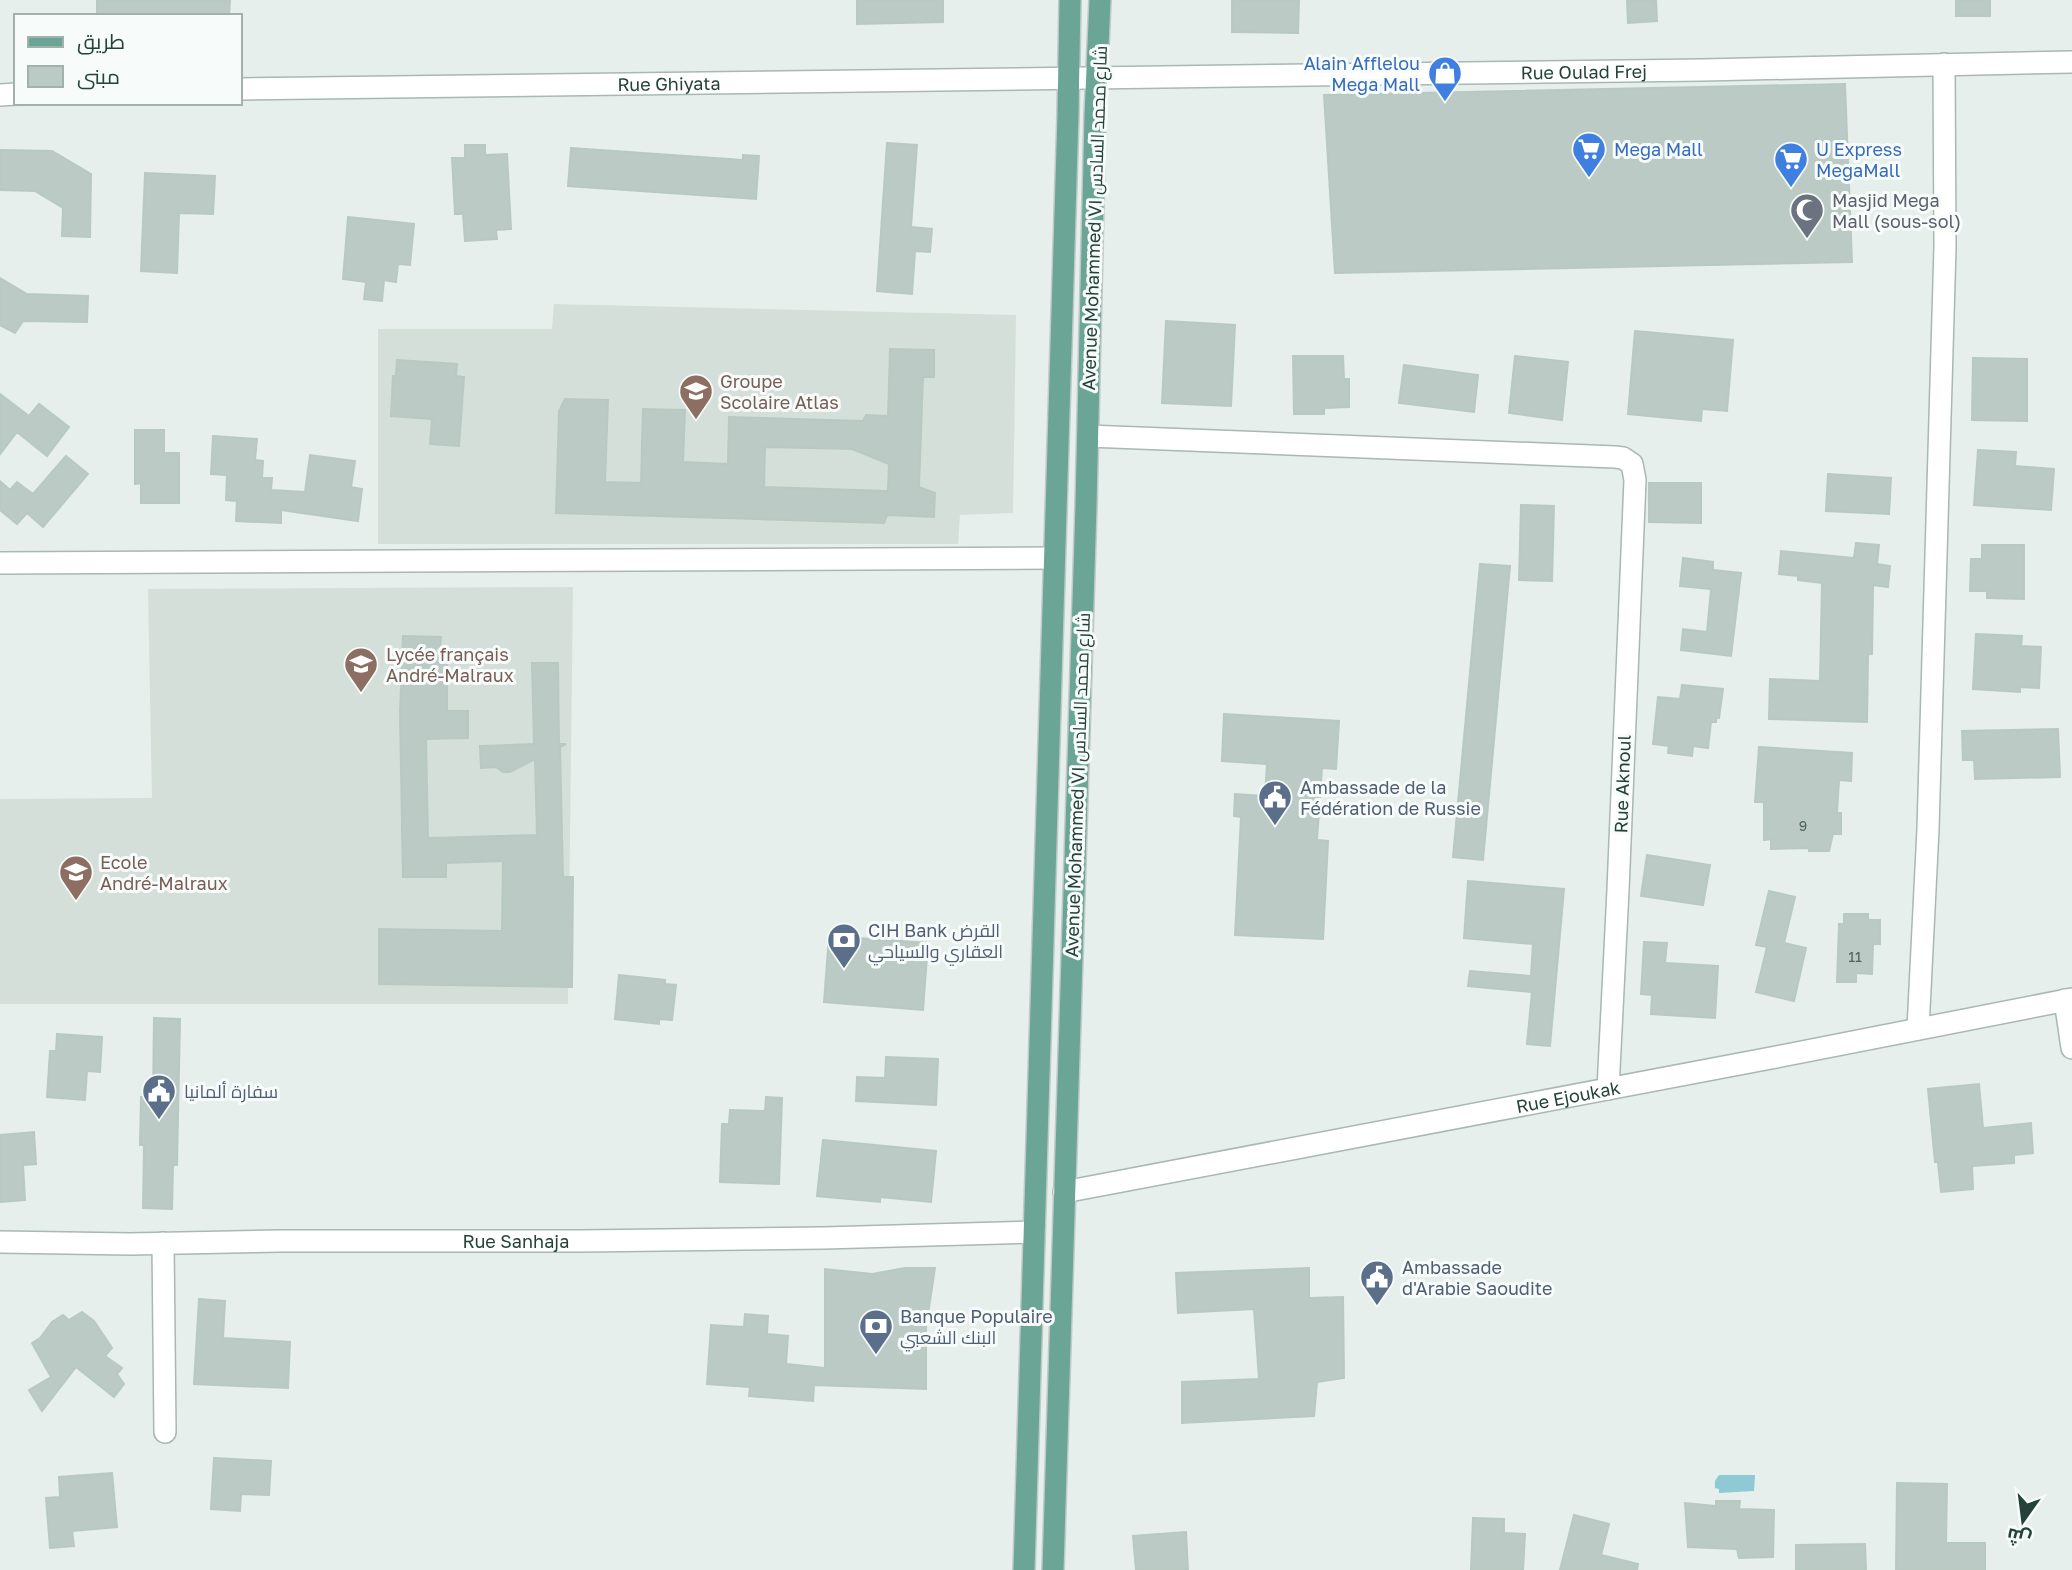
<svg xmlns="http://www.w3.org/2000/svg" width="2072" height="1570" viewBox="0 0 2072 1570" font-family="'Golos Text',Cairo,sans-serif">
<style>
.built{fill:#d4dfda}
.water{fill:#8ec9d4}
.building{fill:#bbcac4;stroke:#b8c9c2;stroke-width:2;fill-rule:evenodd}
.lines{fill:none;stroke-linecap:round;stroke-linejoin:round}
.minor-casing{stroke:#a8b8b2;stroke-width:24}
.major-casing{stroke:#c2cac8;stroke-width:24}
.minor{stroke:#fff;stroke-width:21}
.major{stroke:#6aa596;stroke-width:21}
.labels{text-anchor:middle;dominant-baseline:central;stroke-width:6;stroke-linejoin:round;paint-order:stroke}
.number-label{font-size:14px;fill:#4a645c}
.shop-label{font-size:18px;fill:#366cbe;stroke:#f7fbf9;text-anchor:start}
.street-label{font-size:18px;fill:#24423a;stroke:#f7fbf9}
.worship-label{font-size:18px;fill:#5b616d;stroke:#f7fbf9;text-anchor:start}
.education-label{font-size:18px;fill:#785e54;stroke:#f7fbf9;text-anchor:start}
.service-label{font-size:18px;fill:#4e5e75;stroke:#f7fbf9;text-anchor:start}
</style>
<rect width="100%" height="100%" fill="#e6efeb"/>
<path class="built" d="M554,304L1016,315L1013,513L960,515L958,544H378V329H552Z
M573,587L568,1004H0V799L152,798L148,589Z"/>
<path class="water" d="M1719,1475H1755L1754,1491L1719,1493V1489L1715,1488V1481Z"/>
<path class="building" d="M97,0H230L229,16H97Z
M857,0H943V22L857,24Z
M1232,0H1299L1298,33L1232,32Z
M1627,0H1656L1657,21L1628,23Z
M1956,0H1990V16H1956Z
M1845,84L1852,262L1335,273L1324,95Z
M887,143L917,145L911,227L932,229L930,252L915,251L912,294L877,291Z
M465,145H485V155L507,154L511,229L496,230L497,239L465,241L463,214H455L452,158H465Z
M571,148L743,160V155L759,156L756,199L568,186Z
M0,150L52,151L91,174L90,237L62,236L63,208L35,191L0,190Z
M145,173L215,176L213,214L179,213L177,273L141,271Z
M348,217L414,224L410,265L398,264L396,282L384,280L382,301L364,299L366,282L343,279Z
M0,278L27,294L88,296L87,322L23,321L15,333L0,325Z
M1166,321L1235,325L1231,406L1162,403Z
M1635,331L1733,340L1727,411L1702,409L1701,421L1628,414Z
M890,349L934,350V377H923L919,487L935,493L934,517L887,515L884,523L556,513L559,411L565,399L608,400L605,482L641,483L643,409L685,410L683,462L728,464L729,417L863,421L866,415L888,416ZM765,447L852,449L889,464L888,491L764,487Z
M1293,356H1343L1344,379H1349V407L1324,408V414H1294Z
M1515,356L1568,362L1562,420L1509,413Z
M1973,358L2027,359V421L1972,420Z
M397,360L457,364L456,376L464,377L459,446L430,444L432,419L391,416L393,376H396Z
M1404,365L1478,375L1474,412L1399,403Z
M0,394L29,416L39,404L69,427L47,456L17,432L0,454Z
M135,430H164V453H179V503H141V483L135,484Z
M213,436L257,439L255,460L263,461L262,478H272L271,490L305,492L310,455L355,461L351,487L362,489L358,521L281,510V523L236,521L237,501L226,500L227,475L211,474Z
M1978,450L2016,452L2015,466L2054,469L2051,510L1974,505Z
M66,456L88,474L43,527L27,513L17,524L0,510V481L10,490L17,482L33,494Z
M1828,474L1891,478L1889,514L1826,511Z
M1649,483H1701V523L1649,522Z
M1521,505L1554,506L1552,581L1519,580Z
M1856,543L1879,545L1877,564L1890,566L1888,587L1873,585L1872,654H1868L1867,722L1769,719L1770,679L1820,681L1822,583L1798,580V576L1779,574L1781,551L1854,558Z
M1982,545H2024V599L1987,598V591H1970L1971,559H1982Z
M1683,558L1713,562V570L1741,573L1731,656L1681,650L1683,629L1707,632L1711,589L1680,586Z
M1480,564L1510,566L1483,860L1453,857Z
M1976,634L2022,636L2021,646L2041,647L2039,688L2020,687V692L1973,689Z
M403,636L441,637L439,659H447V711H468V738L426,739L428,838L537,835L535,759L510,772H503L496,767L481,768L480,746L534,744L532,663H558L559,744H566L560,747L563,877H573L572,987L379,984V929L502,931L503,861L446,863V877H403L400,713Z
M1682,685L1723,689L1719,718H1716V722H1711L1708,748L1693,746L1692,756L1668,753L1669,746L1653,744L1658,697L1680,699Z
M1224,714L1339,721L1336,769L1322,768L1317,840L1328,841L1323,939L1235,935L1241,817L1234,816L1235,794L1265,796L1267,764L1222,761Z
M2058,729L2060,777L1975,779L1974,760H1963L1962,731Z
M1759,747L1852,753L1851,781L1839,780L1837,813H1841V834H1833L1829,851H1809V848L1771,849V839L1764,840V802H1755Z
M1647,855L1710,865L1703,905L1641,896Z
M1468,881L1564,889L1550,1046L1527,1044L1532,992L1468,986L1470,971L1531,976L1533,944L1464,938Z
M1769,891L1795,897L1784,943L1806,948L1794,1001L1756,992L1767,947L1756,945Z
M1844,914H1868V920H1880V944H1873L1872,974L1856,973V982H1837L1839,924H1844Z
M829,936L928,943L923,1010L824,1002Z
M1644,942L1667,943L1665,963L1718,966L1715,1018L1651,1014L1652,995L1641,994Z
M619,975L665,980V984L676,985L672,1020L659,1019V1024L615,1019Z
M154,1018L180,1019L177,1165H173L172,1209L143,1208L144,1145H140L141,1097H153Z
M57,1034L102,1037L100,1072L87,1071L85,1100L47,1097L50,1051H56Z
M886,1057L938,1059L936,1105L856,1101L857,1077L885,1078Z
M1979,1084L1983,1128L2031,1123L2033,1153L2014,1155V1163L1972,1166L1973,1189L1941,1192L1938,1162H1935L1928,1089Z
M766,1097L782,1098L779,1184L720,1182L722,1124H729L730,1110L765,1111Z
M34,1132L36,1164L23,1165L25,1200L0,1202V1135Z
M823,1140L936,1151L931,1202L880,1197V1202L817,1196Z
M905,1268H935L926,1327V1389L814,1385L813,1401L749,1396L750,1387L707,1384L711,1325L744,1327L745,1314L768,1316L767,1334L788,1336L786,1364L825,1368V1269L872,1274Z
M1309,1268V1298L1343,1297L1344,1378L1317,1382L1314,1416L1182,1423V1382L1259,1379L1254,1309L1178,1313L1176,1273Z
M199,1299L225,1301L223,1338L290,1342L288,1388L194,1384Z
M82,1312L94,1321L112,1348L105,1356L122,1368L117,1374L124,1384L114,1397L76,1367L42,1411L29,1390L51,1377L32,1343L40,1338L52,1322L63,1315L69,1320Z
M214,1458L271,1461L269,1495L241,1494L240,1511L211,1509Z
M112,1473L117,1527L72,1531L74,1546L50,1548L46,1498L60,1497L59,1477Z
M1897,1483L1947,1484L1946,1543H1985V1570H1896Z
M1716,1501H1740L1739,1509L1774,1510L1773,1557L1739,1558L1737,1549L1688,1547L1685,1503L1716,1506Z
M1574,1515L1609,1524L1601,1555L1638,1564L1637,1570H1560Z
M1473,1518L1504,1519V1533L1525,1534L1523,1570H1471Z
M1186,1532L1188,1570H1136L1133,1536Z
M1865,1544L1866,1570H1796V1545Z"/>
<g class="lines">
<g class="minor-casing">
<g id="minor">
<path id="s1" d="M240,89L1703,70L2072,62"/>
<path d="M0,95L16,94"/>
<path d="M1088,436L1615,457L1623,458L1632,464L1635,480L1618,890L1608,1089"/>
<path d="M0,563L1054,558"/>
<path d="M2065,1000L2072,1048"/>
<path d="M1918,1029L1928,829L1945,247L1944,64"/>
<path id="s2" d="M1064,1192L1771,1058L2072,999"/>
<path id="s3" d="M0,1242L130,1244L279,1241H582L824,1238L1034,1232"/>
<path d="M163,1243L165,1432"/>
</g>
</g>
<g class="major-casing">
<path id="major" d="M1024,1570L1068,115L1070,0
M1053,1570L1086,506L1095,116L1100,0"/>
</g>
<use href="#minor" class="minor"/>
<use href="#major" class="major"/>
</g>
<defs>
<g id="shop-pin" transform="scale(1.75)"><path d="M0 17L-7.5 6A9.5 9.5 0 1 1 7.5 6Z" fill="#3f7fe0" stroke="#f7fbf9"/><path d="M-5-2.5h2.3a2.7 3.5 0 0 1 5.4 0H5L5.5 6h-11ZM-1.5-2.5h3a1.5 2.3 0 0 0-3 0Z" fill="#fff"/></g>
<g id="supermarket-pin" transform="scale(1.75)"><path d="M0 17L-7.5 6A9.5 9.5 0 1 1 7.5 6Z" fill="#3f7fe0" stroke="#f7fbf9"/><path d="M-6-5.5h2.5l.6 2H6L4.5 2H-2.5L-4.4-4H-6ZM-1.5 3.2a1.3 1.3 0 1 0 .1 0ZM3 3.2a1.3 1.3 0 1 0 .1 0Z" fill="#fff"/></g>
<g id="mosque-pin" transform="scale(1.75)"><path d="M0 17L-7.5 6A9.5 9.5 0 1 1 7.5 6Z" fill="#6b7280" stroke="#f7fbf9"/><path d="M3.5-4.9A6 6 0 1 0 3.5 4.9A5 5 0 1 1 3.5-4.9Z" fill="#fff"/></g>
<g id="school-pin" transform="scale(1.75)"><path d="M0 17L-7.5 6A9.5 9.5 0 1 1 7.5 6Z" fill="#8d6e63" stroke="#f7fbf9"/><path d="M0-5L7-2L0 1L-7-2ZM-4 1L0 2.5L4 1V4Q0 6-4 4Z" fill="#fff"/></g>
<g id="civic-pin" transform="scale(1.75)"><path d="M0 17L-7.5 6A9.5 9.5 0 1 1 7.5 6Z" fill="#5c6f8a" stroke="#f7fbf9"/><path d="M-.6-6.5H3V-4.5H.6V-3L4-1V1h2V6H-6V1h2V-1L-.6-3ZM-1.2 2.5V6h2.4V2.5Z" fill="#fff"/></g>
<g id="bank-pin" transform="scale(1.75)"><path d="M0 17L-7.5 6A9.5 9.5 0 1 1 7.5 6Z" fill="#5c6f8a" stroke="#f7fbf9"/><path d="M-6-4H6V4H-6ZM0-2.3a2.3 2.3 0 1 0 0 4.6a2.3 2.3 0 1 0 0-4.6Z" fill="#fff"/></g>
</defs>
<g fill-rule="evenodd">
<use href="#shop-pin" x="1445" y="73"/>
<use href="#supermarket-pin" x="1589" y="149"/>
<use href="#supermarket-pin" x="1791" y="159"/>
<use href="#mosque-pin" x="1807" y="210"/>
<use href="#school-pin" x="696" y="391"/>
<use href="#school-pin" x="361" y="664"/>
<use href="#civic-pin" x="1275" y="797"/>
<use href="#school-pin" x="76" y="872"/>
<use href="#bank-pin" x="844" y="940"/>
<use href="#civic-pin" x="159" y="1091"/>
<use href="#civic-pin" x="1377" y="1277"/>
<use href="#bank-pin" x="876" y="1326"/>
</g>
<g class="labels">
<g class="number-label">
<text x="1803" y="825">9</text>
<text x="1855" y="956">11</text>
</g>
<g class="shop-label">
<text x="1420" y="63" text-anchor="end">Alain Afflelou<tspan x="1420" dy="21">Mega Mall</tspan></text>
<text x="1614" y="149">Mega Mall</text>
<text x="1816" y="149">U Express<tspan x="1816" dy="21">MegaMall</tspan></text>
</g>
<g class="street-label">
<text stroke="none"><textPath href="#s1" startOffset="1344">Rue Oulad Frej</textPath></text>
<text stroke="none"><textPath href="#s1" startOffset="429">Rue Ghiyata</textPath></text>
<text transform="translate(1094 218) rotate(-88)">Avenue Mohammed VI شارع محمد السادس</text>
<text transform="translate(1622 784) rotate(-88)">Rue Aknoul</text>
<text transform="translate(1077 785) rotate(-88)">Avenue Mohammed VI شارع محمد السادس</text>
<text stroke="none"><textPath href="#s2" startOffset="513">Rue Ejoukak</textPath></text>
<text stroke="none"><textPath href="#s3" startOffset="516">Rue Sanhaja</textPath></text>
</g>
<g class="worship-label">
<text x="1832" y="200">Masjid Mega<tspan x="1832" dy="21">Mall (sous-sol)</tspan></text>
</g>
<g class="education-label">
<text x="720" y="381">Groupe<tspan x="720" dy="21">Scolaire Atlas</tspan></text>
<text x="386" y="654">Lycée français<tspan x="386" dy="21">André-Malraux</tspan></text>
<text x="100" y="862">Ecole<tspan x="100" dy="21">André-Malraux</tspan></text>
</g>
<g class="service-label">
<text x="1300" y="787">Ambassade de la<tspan x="1300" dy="21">Fédération de Russie</tspan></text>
<text x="868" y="930">CIH Bank القرض<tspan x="868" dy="21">العقاري والسياحي</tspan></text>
<text x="184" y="1091">سفارة ألمانيا</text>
<text x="1402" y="1267">Ambassade<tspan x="1402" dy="21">d'Arabie Saoudite</tspan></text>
<text x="900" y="1316">Banque Populaire<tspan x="900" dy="21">البنك الشعبي</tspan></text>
</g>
</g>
<rect x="14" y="14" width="228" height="91" fill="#f7fbf9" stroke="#a3b1ad" stroke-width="2"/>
<rect x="28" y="37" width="35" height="10" fill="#6aa596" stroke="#a3b1ad" stroke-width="2"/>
<text x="77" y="49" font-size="21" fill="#24423a">طريق</text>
<rect x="28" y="66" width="35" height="21" fill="#bbcac4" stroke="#a3b1ad" stroke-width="2"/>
<text x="77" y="84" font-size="21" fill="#24423a">مبنى</text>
<g transform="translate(2023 1521) rotate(194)" stroke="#f7fbf9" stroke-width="5" paint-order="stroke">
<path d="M0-5L12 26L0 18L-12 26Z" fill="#24423a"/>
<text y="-10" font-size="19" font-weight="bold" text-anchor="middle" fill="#24423a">ش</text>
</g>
</svg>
